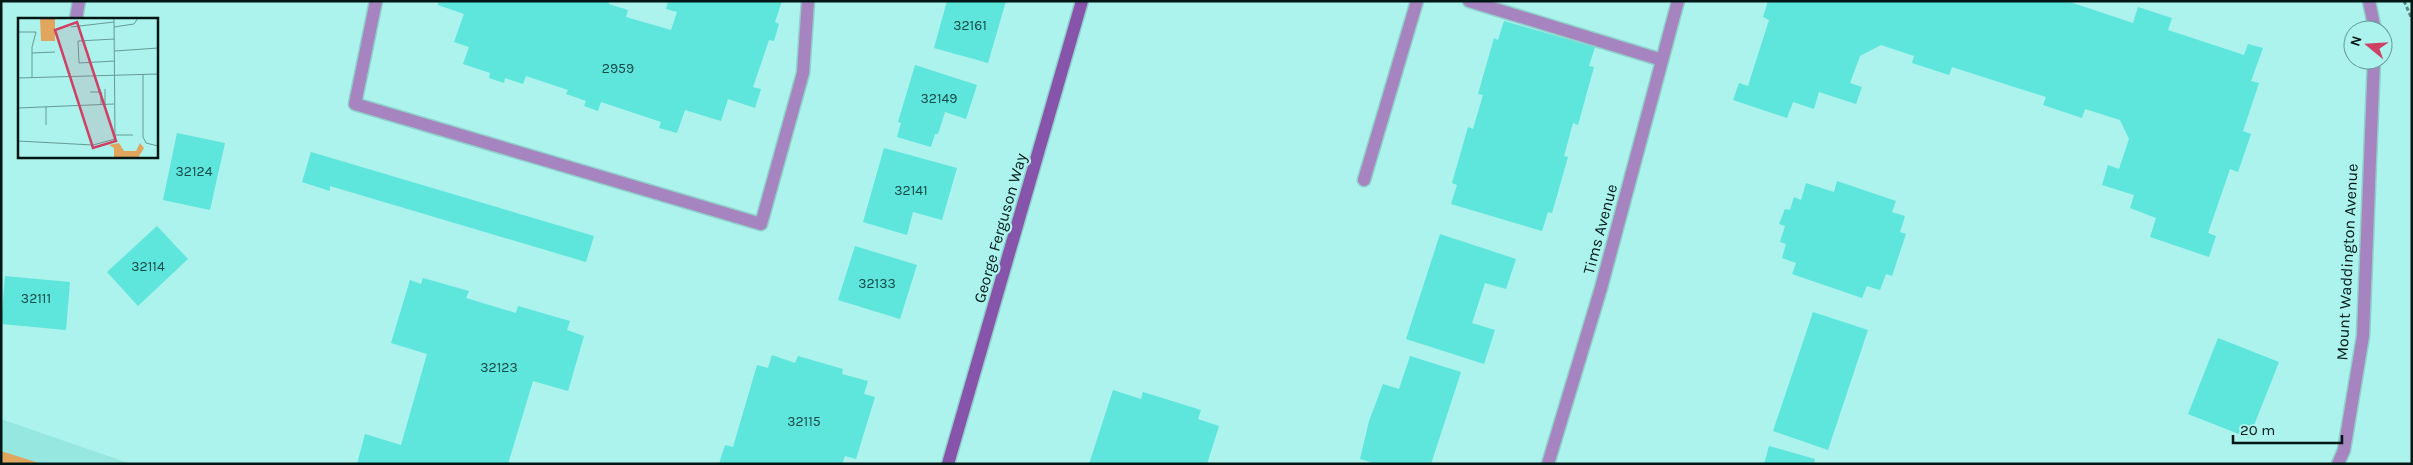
<svg xmlns="http://www.w3.org/2000/svg" width="2413" height="465" viewBox="0 0 2413 465" font-family="Karla,sans-serif">
<style>
.built{fill:#95e7e0}
.green{fill:#e1a55e}
.building{fill:#5ee5dc}
.lines{fill:none;stroke-linecap:round;stroke-linejoin:round}
.lane-casing{stroke:#90d0ca;stroke-width:15}
.street-casing{stroke:#90d0ca;stroke-width:15}
.secondary-casing{stroke:#90d0ca;stroke-width:15}
.path{stroke:#578783;stroke-width:3;stroke-dasharray:4 2.5;stroke-linecap:butt}
.lane{stroke:#a584c0;stroke-width:12}
.street{stroke:#a584c0;stroke-width:12}
.secondary{stroke:#8754ac;stroke-width:12}
.labels{text-anchor:middle;dominant-baseline:central;stroke-width:4.5;stroke-linejoin:round;paint-order:stroke}
.number-label{font-size:14px;fill:#184a48}
.street-label{font-size:16px;fill:#001716;stroke:#abf3ec}
.inset-road{fill:none;stroke:#679b96;stroke-width:1}
.view{fill:#cf4065;fill-opacity:0.15;stroke:#cf4065;stroke-width:2.5}
.inset-edge{fill:none;stroke:#001716;stroke-width:2.5}
</style>
<rect width="100%" height="100%" fill="#abf3ec"/>
<path class="built" d="M1,419L131,464H1Z"/>
<path class="green" d="M1,451L42,464H1Z"/>
<path class="building" d="M439,1H609V4L628,10L626,17L671,30L677,12L666,9L668,1H782L775,22L779,24L774,41L769,40L753,87L761,89L755,108L728,99L721,121L685,110L677,133L659,128L661,122L601,102L598,111L584,106L586,101L566,94L568,90L526,76L523,84L505,78L504,83L489,78L490,73L463,64L469,47L454,42L464,14L438,5Z
M947,1H1006L988,63L934,48Z
M1768,1H2067L2133,23L2138,7L2172,18L2168,30L2244,55L2248,44L2263,48L2251,81L2259,83L2243,131L2251,134L2238,172L2230,169L2208,233L2216,236L2209,257L2150,237L2156,218L2130,208L2134,195L2102,185L2108,165L2119,169L2129,139L2120,120L2085,109L2082,118L2043,105L2046,97L1952,67L1949,75L1912,63L1914,56L1881,45L1860,56L1850,83L1862,87L1856,104L1819,92L1814,109L1793,102L1787,118L1733,100L1739,83L1748,86L1769,20L1763,17Z
M1504,21L1595,47L1589,66L1594,67L1578,125L1573,123L1564,156L1568,157L1552,213L1548,212L1542,231L1451,204L1457,185L1452,183L1468,127L1473,129L1483,95L1478,94L1494,38L1498,40Z
M915,65L977,85L966,119L945,112L938,134H935L931,147L897,137L901,123L898,122Z
M177,133L225,143L210,210L163,200Z
M884,148L957,168L942,220L913,212L907,235L863,222Z
M311,152L594,236L586,262L330,186V191L302,182Z
M1837,181L1896,201L1892,212L1905,216L1900,232L1906,234L1892,276L1886,274L1880,290L1867,286L1862,298L1792,274L1796,263L1782,258L1786,244L1780,242L1785,226L1779,224L1785,209L1790,210L1794,197L1801,200L1806,183L1834,192Z
M157,226L188,259L138,306L107,272Z
M1440,234L1516,259L1506,289L1485,283L1472,323L1495,330L1484,364L1406,339Z
M855,246L917,265L900,319L838,300Z
M5,276L70,282L66,330L1,324Z
M423,278L469,291L466,298L516,313L518,306L570,321L567,330L584,336L568,391L533,381L508,464H357L365,434L401,445L427,354L391,343L410,280L421,284Z
M1813,312L1868,330L1828,450L1773,431Z
M2218,338L2279,362L2249,438L2188,414Z
M772,355L795,363L798,356L843,369L842,374L868,381L864,394L875,397L856,459L845,456L842,464H719L725,445L733,447L757,365L768,368Z
M1410,356L1461,372L1431,464H1376L1360,459L1369,421L1383,384L1399,389Z
M1113,390L1141,399L1143,392L1201,410L1198,419L1219,426L1207,464H1089Z
M1769,446L1815,459L1814,464H1764Z"/>
<g class="lines">
<g class="lane-casing">
<path id="lane" d="M376,1L355,104L761,224L803,73L808,1
M1469,1L1662,60
M1364,180L1417,1"/>
</g>
<g class="street-casing">
<path id="street" d="M2369,1L2375,30
M76,19L79,1
M1548,464L1601,288L1678,1
M2338,464L2344,450L2363,336L2374,60"/>
</g>
<g class="secondary-casing">
<path id="secondary" d="M948,464L1082,1"/>
</g>
<path class="path" d="M2404,1L2412,19"/>
<use href="#lane" class="lane"/>
<use href="#street" class="street"/>
<use href="#secondary" class="secondary"/>
</g>
<g class="labels">
<g class="number-label">
<text x="970" y="25">32161</text>
<text x="618" y="68">2959</text>
<text x="939" y="98">32149</text>
<text x="194" y="171">32124</text>
<text x="911" y="190">32141</text>
<text x="148" y="266">32114</text>
<text x="877" y="283">32133</text>
<text x="36" y="298">32111</text>
<text x="499" y="367">32123</text>
<text x="804" y="421">32115</text>
</g>
<g class="street-label">
<text transform="translate(1000 228) rotate(-74)">George Ferguson Way</text>
<text transform="translate(1600 229) rotate(-75)">Tims Avenue</text>
<text transform="translate(2347 262) rotate(-87)">Mount Waddington Avenue</text>
</g>
</g>
<g transform="translate(18 18)">
<rect width="140" height="140" fill="#abf3ec"/>
<path d="M22,0H37V23H23ZM101,125L106,133H118L122,125L126,130L120,140H96V130L91,127Z" fill="#e1a55e"/>
<path class="inset-road" d="M53,9L96,4M96,9L116,6L120,0M0,14H18L14,29V60M97,21L60,23L61,45L97,43M97,33L140,30M14,35L37,34M125,56V119L128,125L140,128M0,60L140,56M87,71V87M72,74H83V87M28,89V107M0,90L96,86M98,117H115M0,123L75,127L97,121L96,0"/>
<path class="view" d="M59,4L98,123L75,130L37,12Z"/>
<rect width="140" height="140" class="inset-edge"/>
</g>
<rect width="2413" height="465" fill="none" stroke="#001716" stroke-width="5"/>
<g transform="translate(2368 45) rotate(288)"><circle r="24" fill="#abf3ec" stroke="#679b96"/>
<path d="M0-4L9 19L0 12L-9 19Z" fill="#cf4065"/>
<text y="-8" font-size="14" font-weight="bold" text-anchor="middle" fill="#001716">N</text>
</g>
<path d="M2233 435v8h109v-8" fill="none" stroke="#001716" stroke-width="2.5"/>
<text x="2240" y="435" font-size="15" fill="#001716" stroke="#abf3ec" stroke-width="4" paint-order="stroke">20 m</text>
</svg>
